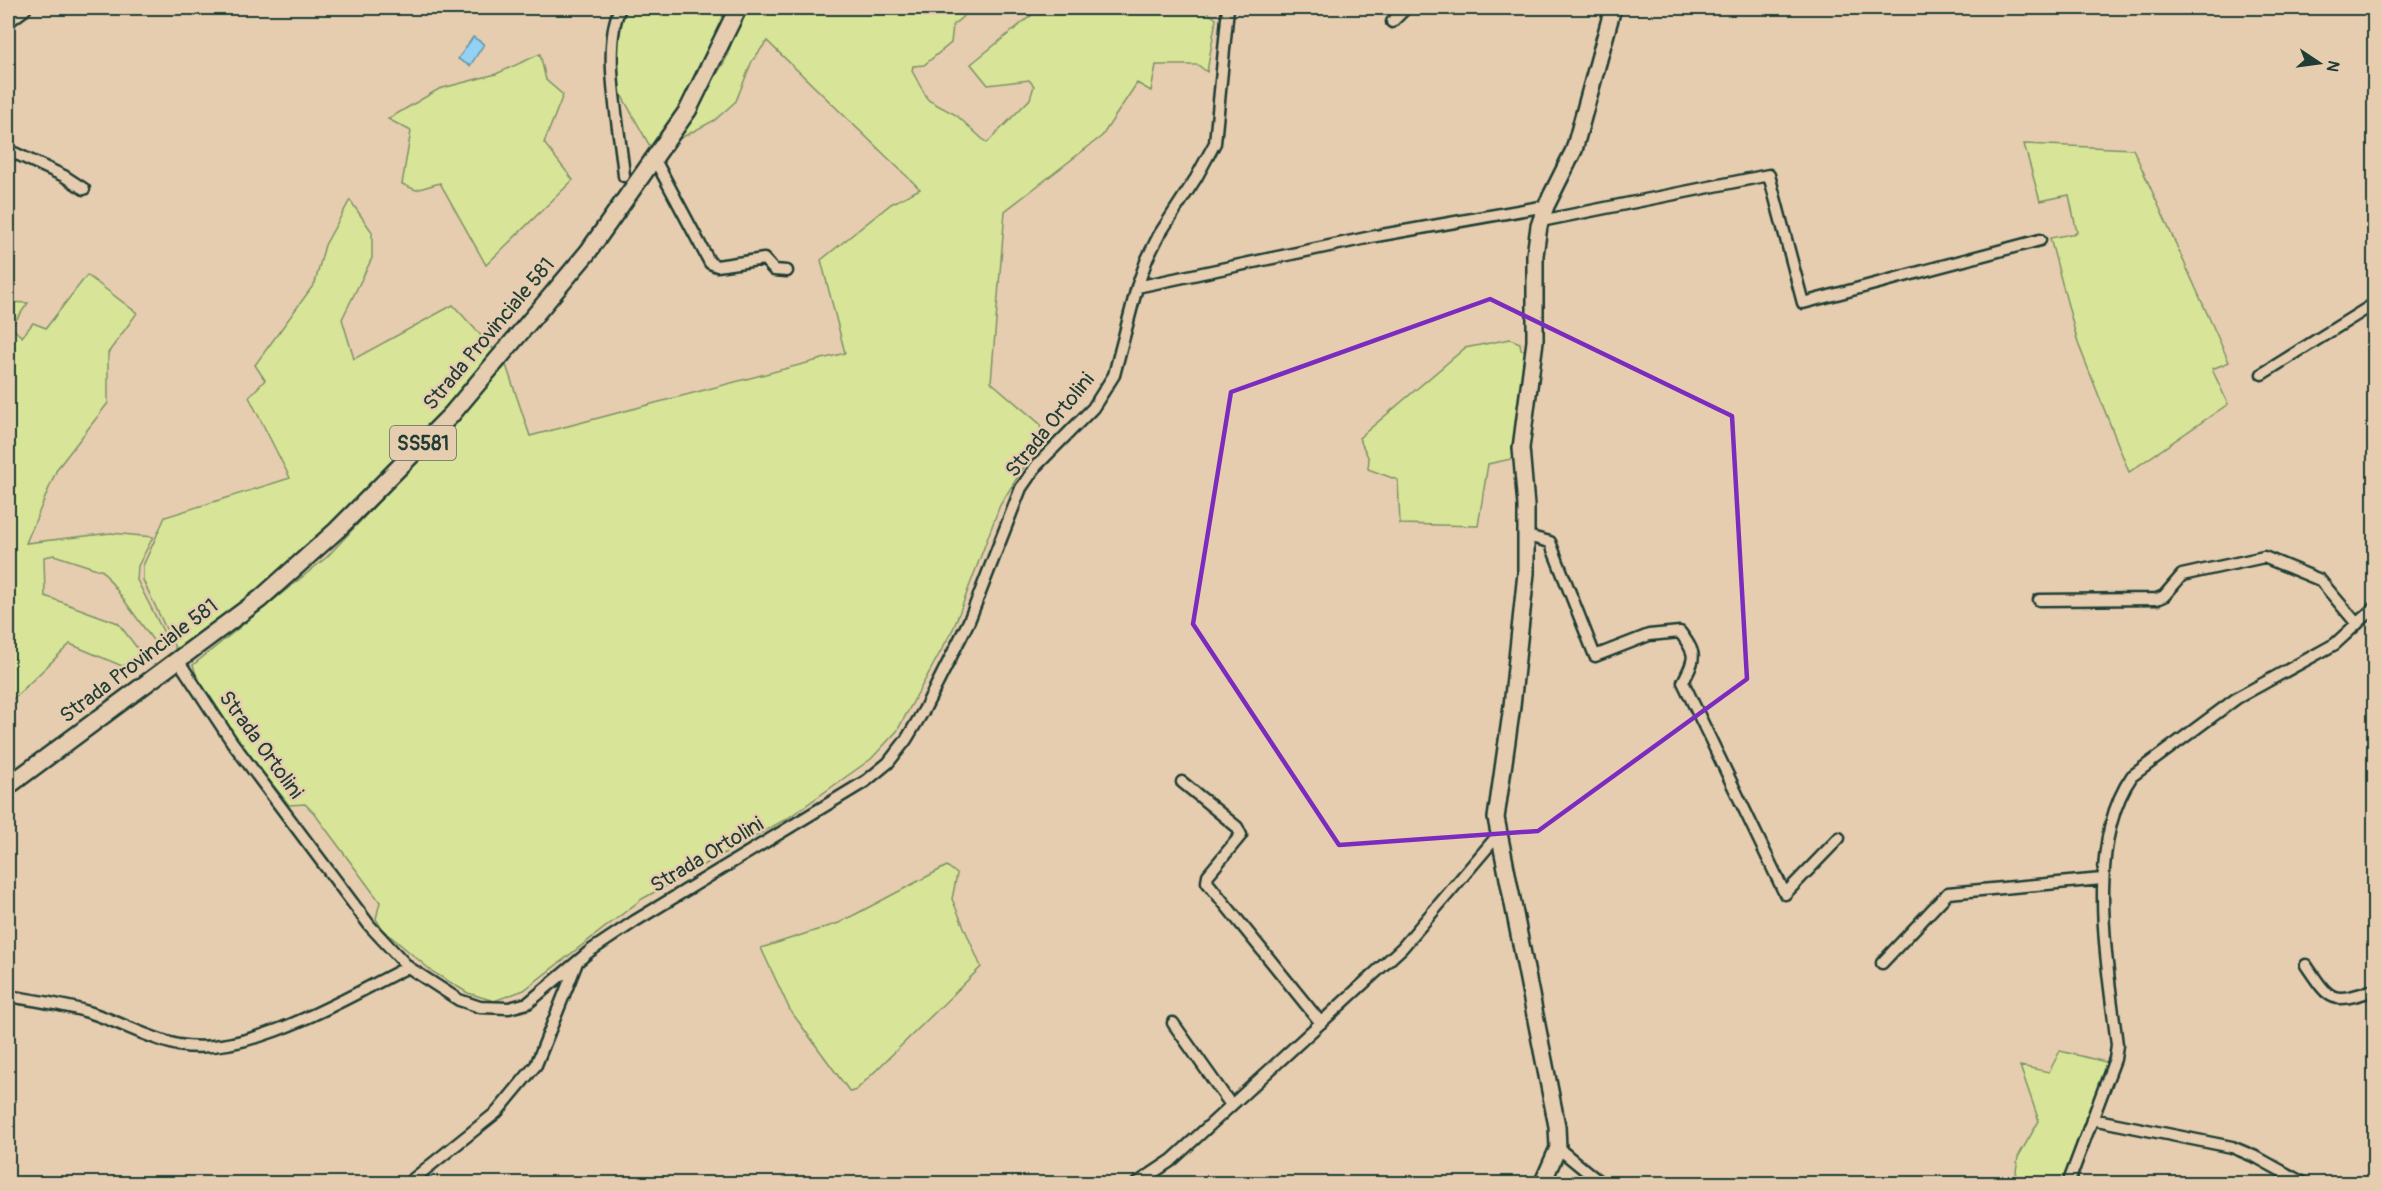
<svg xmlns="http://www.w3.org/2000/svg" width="2382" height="1191" viewBox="0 0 2382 1191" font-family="Pangolin,sans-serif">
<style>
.green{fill:#d8e598;stroke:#7c9166;stroke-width:1.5}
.water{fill:#93d2f4;stroke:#6596a7;stroke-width:1.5}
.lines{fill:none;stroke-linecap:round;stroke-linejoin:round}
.street-casing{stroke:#1f3d34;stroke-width:15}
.secondary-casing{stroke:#1f3d34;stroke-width:20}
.primary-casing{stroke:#1f3d34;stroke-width:21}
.street{stroke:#e7cdaf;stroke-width:10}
.secondary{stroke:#e7cdaf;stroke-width:15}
.primary{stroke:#e7cdaf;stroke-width:16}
.marked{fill:none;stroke:#7b2cbf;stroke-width:4.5;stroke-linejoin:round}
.labels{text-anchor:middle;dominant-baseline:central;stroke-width:5;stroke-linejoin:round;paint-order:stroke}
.shield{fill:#e7cdaf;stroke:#5b6859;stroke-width:1.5}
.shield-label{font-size:20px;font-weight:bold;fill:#1f3d34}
.street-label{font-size:21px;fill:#1f3d34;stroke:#e7cdaf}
</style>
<rect width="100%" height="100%" fill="#e7cdaf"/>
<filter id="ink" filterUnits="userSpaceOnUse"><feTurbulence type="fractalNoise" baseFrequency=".0167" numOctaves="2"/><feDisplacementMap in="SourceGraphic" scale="12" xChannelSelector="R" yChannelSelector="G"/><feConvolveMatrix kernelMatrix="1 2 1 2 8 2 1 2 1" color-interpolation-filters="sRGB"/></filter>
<g filter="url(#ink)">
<path class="green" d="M629,8H729C715,61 683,104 651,148L617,87L618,24Z
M743,8H973L953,25L951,43L924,65L913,66L912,71L928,100L956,115L987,143L1030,99L1034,86L1029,80L988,85L971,64L1033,14L1034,8H1160L1165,11L1168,8H1202L1216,19L1207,72L1198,65H1156L1151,91L1137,83L1102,136L1005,211L991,382L1040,424L1042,442L1032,454L1000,505L954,627L897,731L871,759L788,818L642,899L524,990L494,1001L468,993L433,972L382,929L376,919L380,902L314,813L305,804L289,805C262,770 204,706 193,665L327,557L506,365L530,436L845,353L821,260L891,204L920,189L767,41L752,61L736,101L715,120L677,140L726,59Z
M540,54L546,80L563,95L544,143L573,180L486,265L440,183L416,190L402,184L411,131L388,119L439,89L496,74Z
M2024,144L2133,149L2229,362L2212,369L2228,404L2129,472L2078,343L2050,238L2077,233L2069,195L2040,201Z
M350,200L372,232V258L342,319L354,359L453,305L497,353L391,470L304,558L178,654L143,580V566L165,517L290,478L249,397L265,380L255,365L315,283L325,245Z
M87,275L137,313L108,353V403L57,469L26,543L111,533L153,537L138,566L137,580L170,645L160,650L103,571L54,555L44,557L45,596L118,623L141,653L135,662L122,666L70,644L8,704V302L28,303L11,327L22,337L33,323L46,328Z
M1510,339L1520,343L1521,350H1529L1516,458L1488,464L1478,526L1400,524L1398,480L1368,469L1369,459L1359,438L1465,348Z
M947,866L957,874L952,899L981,967L856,1090L850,1092L790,1010L761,948L839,923Z
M2060,1051L2110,1063L2063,1183H2024L2015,1179L2018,1157L2039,1121L2020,1066L2049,1072Z"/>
<path class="water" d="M473,37L484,44L470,66L458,59Z"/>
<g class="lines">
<g class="street-casing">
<path id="street" d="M620,8C601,50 620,128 624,176
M1392,22L1406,8
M8,150L64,176L84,189
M654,158L710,263L717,266L764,259L774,270L787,271
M1541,221L1769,175L1803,303L2040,240
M1137,287L1376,236L1546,206
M2262,374L2374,304
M1527,536L1550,542L1595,656L1649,635L1680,632C1697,655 1696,657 1683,682L1785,894L1839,838
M2039,600L2157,599L2164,596L2182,575L2264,557L2320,580L2357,624
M178,660L232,742L370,926L408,967L459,1000L480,1007L509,1008L528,1003L590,951L635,921L866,781L888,763L906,740L924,710L969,621L1021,488L1037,465L1093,408L1114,375L1137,287L1147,259L1159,235L1196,178L1215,143L1228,8
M1182,782L1237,827L1241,835L1208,875L1207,882L1321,1023
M1882,963L1948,893L2102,879
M2306,965C2331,1002 2331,1004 2374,990
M8,996C34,1000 62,1004 88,1012C118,1021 147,1038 178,1045C249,1058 345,998 408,967
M1173,1023L1231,1105
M2092,1119L2232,1147L2258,1158L2305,1184
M1558,1148L1602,1184
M407,1184L497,1112L536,1065L576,965
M1136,1184L1172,1160L1402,948L1498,835
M2068,1184L2115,1059L2117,1045C2108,966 2084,845 2132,776L2237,698L2335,644L2374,608"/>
</g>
<g class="secondary-casing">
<path id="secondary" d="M8,19L23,8
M1542,1184L1558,1148L1557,1126L1496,818L1512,706L1526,573V506L1521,448L1535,341V255L1539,226L1546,206L1574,150L1613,8"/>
</g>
<g class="primary-casing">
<path id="primary" d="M8,786L260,599L337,530L451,415L588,252L688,110L738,8"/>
</g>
<use href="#street" class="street"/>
<use href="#secondary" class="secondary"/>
<use href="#primary" class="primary"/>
</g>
</g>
<path class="marked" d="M1490,299L1732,416L1747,679L1538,831L1339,845L1193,624L1231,392Z"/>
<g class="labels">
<rect class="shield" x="390" y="426" width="66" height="34" rx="4.5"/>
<g class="shield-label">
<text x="423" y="443">SS581</text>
</g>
<g class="street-label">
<text transform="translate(489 334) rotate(-50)">Strada Provinciale 581</text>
<text transform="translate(1050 425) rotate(-51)">Strada Ortolini</text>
<text transform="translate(139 661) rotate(-37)">Strada Provinciale 581</text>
<text transform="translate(261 745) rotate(54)">Strada Ortolini</text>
<text transform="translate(707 855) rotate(-31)">Strada Ortolini</text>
</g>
</g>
<rect width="2382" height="1191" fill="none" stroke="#e7cdaf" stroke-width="30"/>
<rect x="15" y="15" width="2352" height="1161" fill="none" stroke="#1f3d34" stroke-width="2" filter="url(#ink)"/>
<g transform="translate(2319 63) rotate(103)" stroke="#e7cdaf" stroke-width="4.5" paint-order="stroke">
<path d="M0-4.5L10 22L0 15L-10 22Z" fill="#1f3d34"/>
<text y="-9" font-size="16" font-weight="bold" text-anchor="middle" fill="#1f3d34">N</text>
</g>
</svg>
